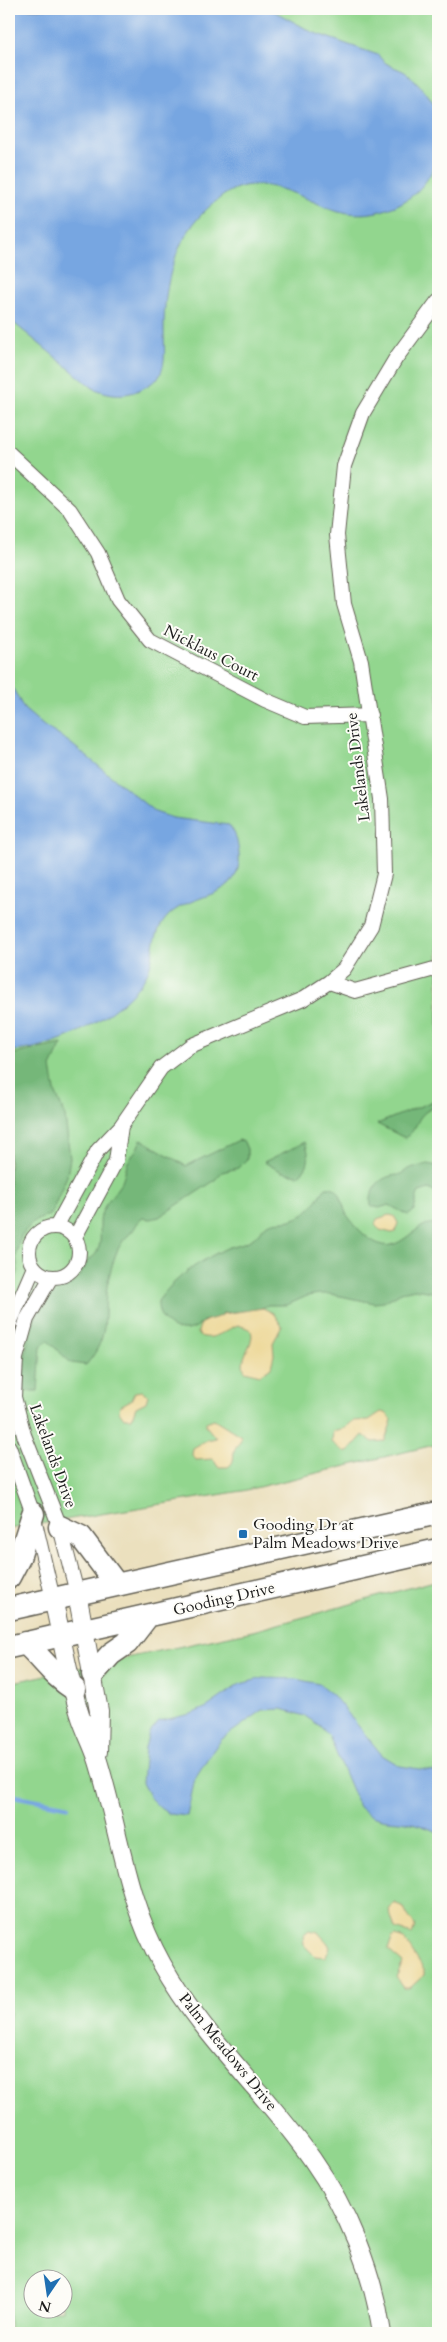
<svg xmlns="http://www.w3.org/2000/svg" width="447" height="2342" viewBox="0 0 447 2342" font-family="Cardo,serif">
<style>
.green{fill:#92d68e;stroke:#577955;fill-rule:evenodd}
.forest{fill:#75b779;stroke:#486a4a}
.sand{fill:#eeda9e;stroke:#857b5d}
.water{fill:#77a6e1;stroke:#4a617e}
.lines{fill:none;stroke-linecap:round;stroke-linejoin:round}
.stream{stroke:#77a6e1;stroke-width:5}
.minor-casing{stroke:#646155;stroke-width:16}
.tertiary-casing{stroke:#646155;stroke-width:20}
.primary-casing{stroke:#646155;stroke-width:25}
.minor{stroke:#fff;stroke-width:14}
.tertiary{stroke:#fff;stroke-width:18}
.primary{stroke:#fff;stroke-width:22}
.poi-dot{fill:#1f6fb2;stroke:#fdfcf7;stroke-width:2}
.labels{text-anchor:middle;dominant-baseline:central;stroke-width:4;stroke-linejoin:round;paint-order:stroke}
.street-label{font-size:16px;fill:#1c1c1c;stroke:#fdfcf7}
.poi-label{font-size:16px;fill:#1c1c1c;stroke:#fdfcf7;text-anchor:start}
</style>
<rect width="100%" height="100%" fill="#fdfcf7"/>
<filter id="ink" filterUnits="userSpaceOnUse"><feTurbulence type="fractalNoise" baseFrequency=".02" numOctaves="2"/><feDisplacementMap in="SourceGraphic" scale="10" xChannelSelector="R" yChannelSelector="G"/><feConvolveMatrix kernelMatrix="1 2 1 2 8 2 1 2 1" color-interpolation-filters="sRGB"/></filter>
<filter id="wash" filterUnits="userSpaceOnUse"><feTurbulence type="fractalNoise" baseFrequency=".0096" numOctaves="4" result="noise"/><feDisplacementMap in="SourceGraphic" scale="20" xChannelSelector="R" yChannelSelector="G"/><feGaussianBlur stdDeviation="1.12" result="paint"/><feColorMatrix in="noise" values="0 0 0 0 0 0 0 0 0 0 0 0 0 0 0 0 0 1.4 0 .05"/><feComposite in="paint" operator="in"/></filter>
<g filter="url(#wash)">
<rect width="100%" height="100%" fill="#ebe0be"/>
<path class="green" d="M9,9H438V1444L242,1491L9,1529Z
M438,1580V2333H9V1683L253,1631ZM32,2280H62V2310H32Z"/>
<path class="forest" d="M62,1044L51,1067L55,1091L65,1116L70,1158L67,1176L51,1214L33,1222L21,1236L16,1254L18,1272L9,1300V1055Z
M438,1099V1106C413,1114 422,1126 405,1138L377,1124Z
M141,1139L186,1166L239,1140L244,1142L247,1149V1159L238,1168L222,1172L214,1181L159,1217L151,1219L143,1218C138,1221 137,1224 134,1229C130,1235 124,1238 121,1244C115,1253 112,1266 109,1277C100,1313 114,1332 86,1365L71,1363L48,1341L41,1346L38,1391H22C23,1360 29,1312 53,1291C58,1287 66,1288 71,1284C81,1278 82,1269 89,1260C92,1257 95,1256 97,1252C104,1239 97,1225 102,1212C106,1202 113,1195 119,1186C124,1180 125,1169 128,1162C133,1153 137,1151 141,1139Z
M305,1142C310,1156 311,1166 298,1175L282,1172L264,1162Z
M427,1164L438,1166V1187L434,1192L429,1189L419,1192C414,1200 418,1212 408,1215L389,1205L379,1208L371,1206C369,1187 381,1176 398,1175C402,1174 405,1171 408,1169C414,1166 421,1167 427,1164Z
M326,1187C343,1185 341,1205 347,1215C355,1226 366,1239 379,1244C402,1253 416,1219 438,1224V1293L415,1289L401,1292L384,1302L374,1303L331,1294H320L307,1296L287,1305H268L258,1310L223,1313L217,1318L203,1321C186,1341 156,1326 158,1301C175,1277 201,1260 227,1248C235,1245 244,1244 252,1239C259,1235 261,1227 268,1224C276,1220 283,1222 291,1220C308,1215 317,1201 326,1187Z"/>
<path class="sand" d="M389,1215L394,1216L398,1223L395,1232L392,1233L380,1230L375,1225L377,1219Z
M263,1308L273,1313L282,1326L273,1343L274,1355L271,1367L260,1375L245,1371C237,1356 258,1343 250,1329L238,1325C224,1330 216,1341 200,1336L198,1333C200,1316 213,1322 223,1314Z
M142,1391L148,1395L146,1402L136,1407L132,1418H124L119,1411L120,1406L131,1400L135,1392Z
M381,1412L386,1413L392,1420L385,1441L373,1442L363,1435L348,1452H344L332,1442L333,1431L345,1428L353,1421L369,1420Z
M214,1419L241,1436C241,1443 239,1442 236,1447C231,1455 237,1461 228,1467H218L213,1459L196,1460L192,1455L193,1448L207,1440L216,1438L206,1426V1422Z
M394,1903L404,1907C407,1916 411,1919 415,1926L412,1934L395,1929L389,1910Z
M309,1930L318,1932C322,1938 328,1941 330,1948L325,1957L315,1956L304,1945L303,1935Z
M396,1936L404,1939L424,1970V1975L410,1988H404L396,1977L403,1963L388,1950L392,1938Z"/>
<path class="water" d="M9,9H262L272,10L312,32L378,55C385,65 392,66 403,71C414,77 427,93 433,104C441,119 440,156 432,171C424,187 411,199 395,206C335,232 307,185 254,185C234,185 222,196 208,208C174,239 164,285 164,329C164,345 167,362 159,377C157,380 153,382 150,384C131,397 113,397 93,388L9,319Z
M9,681L24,709L44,726L69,742L155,812L173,818L229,825C237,835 237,841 239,853C243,900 194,891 169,915C149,935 157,958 145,977C121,1016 53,1051 9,1051Z
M263,1678L296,1679L319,1684L333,1695L382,1755L400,1766L438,1772V1832C428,1828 418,1824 407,1822C386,1819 376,1822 359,1807L329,1736L320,1726L305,1716L282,1709L263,1710L222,1739L211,1753L195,1778L187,1816L169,1814L160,1808L150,1798L142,1783L145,1748L149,1733L159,1721L191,1714L207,1707L240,1684Z"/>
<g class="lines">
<path class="stream" d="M9,1795L68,1806"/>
</g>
</g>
<g filter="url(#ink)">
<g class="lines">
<g class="minor-casing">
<path id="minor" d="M9,453L70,510L98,553L118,600L150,640L265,700L305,717L370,715
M329,982L355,991L438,968
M29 1252a25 25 0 1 1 50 0a25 25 0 1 1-50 0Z
M56,1227L98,1150L121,1126L161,1068L190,1046L303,999L329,982L344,969L371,926L384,874L382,799L361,661L344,604L337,535L344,466L363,413L396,358L438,301
M75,1237L116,1161L121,1126
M51,1277L27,1319L16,1358L14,1397L24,1435L60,1527L77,1593
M9,1325L34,1267
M9,1447L33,1514L53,1599"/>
</g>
<g class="tertiary-casing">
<path id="tertiary" d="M77,1593L99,1711L98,1752
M53,1599C62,1637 68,1678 80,1715C85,1731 93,1745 98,1761C119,1829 126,1901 162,1964C202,2036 265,2092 312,2159C348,2210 373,2272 382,2333"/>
</g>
<g class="primary-casing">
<path id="primary" d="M60,1527L81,1537L117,1585
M9,1577L19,1558L33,1514
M9,1609L438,1513
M25,1643C42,1658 54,1677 74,1689
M9,1647L438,1550
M93,1674L111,1654L127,1643L147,1617"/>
</g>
<use href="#minor" class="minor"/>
<use href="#tertiary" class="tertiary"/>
<use href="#primary" class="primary"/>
</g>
</g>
<rect class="poi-dot" x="238" y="1529" width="10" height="10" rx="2.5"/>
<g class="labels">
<g class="street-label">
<text transform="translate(211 653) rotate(27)">Nicklaus Court</text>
<text transform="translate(358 767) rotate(-97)">Lakelands Drive</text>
<text transform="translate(53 1456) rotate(70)">Lakelands Drive</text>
<text transform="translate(224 1599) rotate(-13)">Gooding Drive</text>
<text transform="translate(228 2052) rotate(51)">Palm Meadows Drive</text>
</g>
<g class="poi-label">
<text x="253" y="1525">Gooding Dr at<tspan x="253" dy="18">Palm Meadows Drive</tspan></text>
</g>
</g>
<rect width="447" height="2342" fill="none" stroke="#fdfcf7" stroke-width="30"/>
<g transform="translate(48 2294) rotate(193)"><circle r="24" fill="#fdfcf7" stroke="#a3a29f"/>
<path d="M0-4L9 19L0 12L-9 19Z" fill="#1f6fb2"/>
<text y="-8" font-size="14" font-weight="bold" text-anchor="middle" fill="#1c1c1c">N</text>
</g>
</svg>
